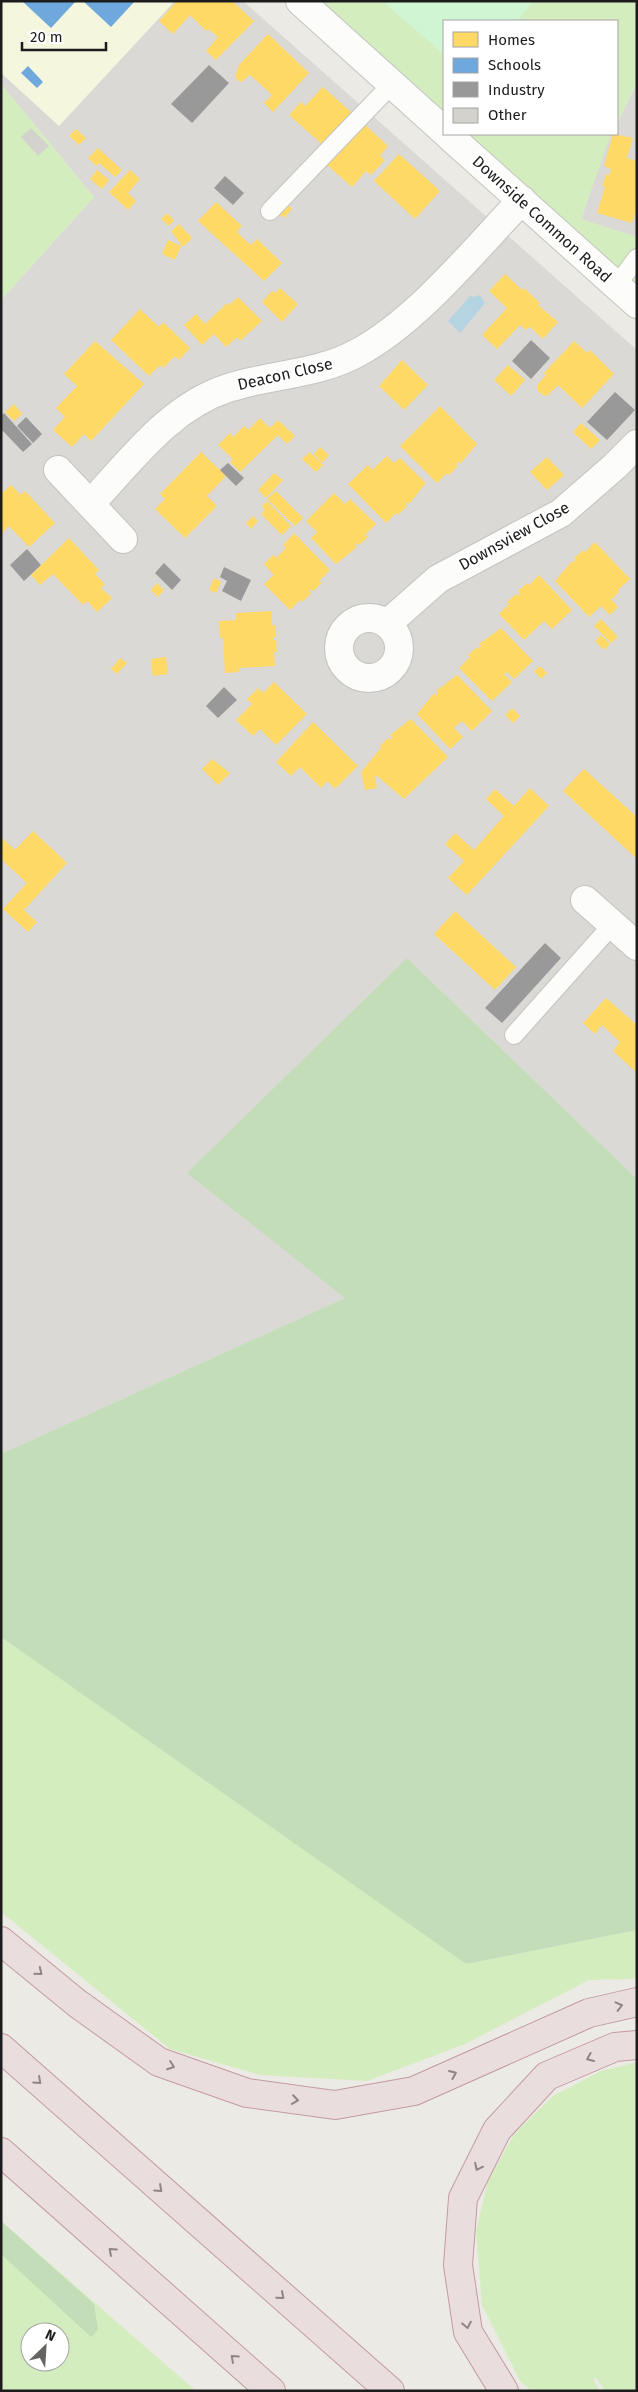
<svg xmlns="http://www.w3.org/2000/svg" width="638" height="2392" viewBox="0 0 638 2392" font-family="'Fira Sans',sans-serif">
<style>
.residential{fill:#dbd9d6}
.education{fill:#f5f6de}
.grass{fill:#d4edbf;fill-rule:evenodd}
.forest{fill:#c2ddb7}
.park{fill:#d0f5d3}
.water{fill:#b5d4e2}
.homes{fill:#ffd966}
.schools{fill:#6fa8dc}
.industry{fill:#999}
.building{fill:#d4d2cd}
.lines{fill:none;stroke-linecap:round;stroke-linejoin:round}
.lane-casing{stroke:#c4c3c0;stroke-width:20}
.street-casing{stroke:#c4c3c0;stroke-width:30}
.highway-casing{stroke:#c39aa1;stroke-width:30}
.lane{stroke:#fcfcfb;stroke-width:18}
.street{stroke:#fcfcfb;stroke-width:28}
.highway{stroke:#eadddd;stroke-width:28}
.oneway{stroke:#8d8686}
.labels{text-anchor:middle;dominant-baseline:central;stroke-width:5;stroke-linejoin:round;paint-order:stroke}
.street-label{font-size:16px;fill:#1c1c1c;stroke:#fff}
</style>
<rect width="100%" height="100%" fill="#eceae4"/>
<path class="residential" d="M1,1H243L637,350V1179L407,958L345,1298L1,1454V300L94,197L1,84Z
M637,83V237L581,220L601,159L611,134H617V123Z"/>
<path class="education" d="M1,1H175L59,126L1,73Z"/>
<path class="grass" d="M318,1H637V83L617,123V21H444V115Z
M1,84L94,197L1,300Z
M465,134H611L581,219L637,237V288Z
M1,1637L466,1964L637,1930V1979L589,1980L465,2044L367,2081L260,2075L170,2049L1,1912Z
M637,2062V2391H605L596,2378L593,2379L600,2391H531L520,2381L482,2305L476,2231L488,2180L515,2133L553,2096L601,2071Z
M1,2221L196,2391H1ZM30,2332H60V2362H30Z"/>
<path class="forest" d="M407,958L637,1179V1930L466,1964L1,1637V1454L345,1298L187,1173Z
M1,2221L94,2304L98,2330L91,2337L1,2254Z"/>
<path class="park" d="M382,1H534L517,21H444V54Z"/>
<path class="water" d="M471,295L473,297L480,295L485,303L460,333L448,321Z"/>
<path class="homes" d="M177,1H232L254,21L216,60L206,51L218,37L208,29L206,31L190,15L173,34L159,21Z
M268,34L309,73L273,112L264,103L272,95L260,84L250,75L241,82L237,80L235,76L239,65Z
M323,87L352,113L323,145L289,115L301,102L305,106Z
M364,124L388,146L380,156L385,160L371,175L366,171L352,187L327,165Z
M76,129L86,138L79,145L69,136Z
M613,134L633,138L627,158L637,161V209L632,223L597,213L605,187L602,186L606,174L609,175L611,169L604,166Z
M98,148L122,170L115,177L99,163L96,166L88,158Z
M399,154L440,191L415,219L374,181Z
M97,170L109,180L102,189L90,179Z
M130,170L140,179L128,193L136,201L128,210L109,192Z
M216,202L242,226L237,232L244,239L251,245L257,239L282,263L264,281L198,221Z
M287,204L292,209L284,218L278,213Z
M167,213L174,220L169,226L161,219Z
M179,224L192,238L183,247L171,231Z
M168,240L181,246L175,260L162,254Z
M505,274L522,290L524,288L540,303L538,305L558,322L543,339L530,327L526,330L520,325L497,349L482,335L507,308L489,291Z
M280,288L298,304L282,322L262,302L272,291L275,293Z
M238,297L262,321L240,341L237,337L226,347L214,334L202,345L184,325L196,314L205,324L227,303L229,305Z
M140,309L159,327L163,322L190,348L179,360L175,356L163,368L160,365L149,376L111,340Z
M95,341L144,384L91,441L84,434L72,447L53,430L65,417L56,408L77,386L64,374Z
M574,341L587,353L590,350L614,374L582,408L558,385L548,395L544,396L537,390V385L546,375L544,373Z
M402,360L428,385L404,410L379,386Z
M508,365L525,380L511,396L494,380Z
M14,404L22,414L14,421L5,412Z
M440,406L477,444L460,464L458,462L456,464L458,466L449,475L447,473L437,483L400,446Z
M260,418L270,428L278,420L295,436L287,444L278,435L240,472L230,462L233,459L218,445L230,433L233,437L244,426L248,430Z
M581,423L600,440L591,449L573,432Z
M320,447L329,455L322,463L314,454Z
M201,452L226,476L207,496L217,506L185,538L155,509L165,499L160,494Z
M310,452L323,465L316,472L302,459Z
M387,456L394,463L400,458L426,483L409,504L407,502L405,504L407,506L398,515L396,513L386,523L348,484L368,465L372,470Z
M547,457L564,475L547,490L530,472Z
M274,473L283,480L266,498L258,490Z
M11,485L21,495L25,491L55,523L29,547L9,526L1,534V494Z
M276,491L303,518L295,526L267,499Z
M334,493L345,504L350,499L376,524L365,535L368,537L359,545L357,543L355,545L357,547L336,564L311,538L317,532L306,521Z
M267,501L291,526L282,535L261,514L265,510L262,506Z
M253,516L258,521L251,529L246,523Z
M294,533L330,570L319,581L322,583L313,591L311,589L309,591L311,594L302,602L300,600L290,610L264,584L274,575L264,564L273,555L279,560L277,557L286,548L283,545Z
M69,538L99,570L95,574L105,584L101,588L112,598L97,612L87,601L83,605L53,574L40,585L31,575Z
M595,542L630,579L618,590L619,592L612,599L610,598L618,607L610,615L601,606L589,617L555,581L572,561L574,562L576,560L574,558L583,550L585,552Z
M539,575L572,610L552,629L544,621L524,640L499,614L509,604L507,602L516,594L518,596L520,594L518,591L527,583L529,585Z
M214,578L221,582L216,593L209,590Z
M157,583L164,590L158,597L151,590Z
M272,611V625H275L276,637H273V640H276L277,652H274L275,666L239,668V672L225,673L223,638H220L219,621L236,620V613Z
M601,619L618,637L611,643L594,626Z
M501,628L533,661L514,679L507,672L504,674L512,682L492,701L459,668L470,657L468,655L477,647L479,649L481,646L479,644Z
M601,635L610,644L604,650L595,641Z
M166,657L168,674L153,676L151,659Z
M120,658L127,663L117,674L111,669Z
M540,666L547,673L541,679L534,671Z
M457,675L492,711L472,731L462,721L454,728L463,737L450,749L417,714L434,693L435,696L438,693L436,691Z
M274,682L307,714L276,745L260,729L253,736L236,720L252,704L247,699L258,688L263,693Z
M512,708L520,716L513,723L505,715Z
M411,719L448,757L404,799L377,776H375L377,788L365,790L361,772L381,748L380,746L388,738L390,740L393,737L390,735Z
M313,722L358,766L335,789L327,781L321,788L300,767L291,776L276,762Z
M212,759L230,773L218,785L202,769Z
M584,769L637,817V859L563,791Z
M530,788L549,806L467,895L448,878L464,861L445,844L455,833L474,850L504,816L486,799L495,789L514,806Z
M33,831L67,863L24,910L37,922L28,932L3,909L27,883L1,859V837L15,850Z
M455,911L516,967L495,990L434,934Z
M606,998L637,1025V1073L613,1051L620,1042L602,1025L595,1034L583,1023Z"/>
<path class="schools" d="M22,1H76L51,28Z
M83,1H135L111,27Z
M28,66L43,82L37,88L21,73Z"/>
<path class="industry" d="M209,65L229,83L192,123L171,104Z
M225,176L244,193L233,205L214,188Z
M531,340L550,358L531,379L512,361Z
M615,392L635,410L607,440L587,422Z
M4,413L32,444L23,452L1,429V416Z
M26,417L42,434L33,443L17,426Z
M228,463L244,478L236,486L220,470Z
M27,549L41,565L24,581L10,565Z
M164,563L181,580L172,590L155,573Z
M224,567L251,580L241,601L222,591L227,581L220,577Z
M224,687L237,700L218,718L206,706Z
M545,943L561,958L502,1023L485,1008Z"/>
<path class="building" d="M31,128L49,146L38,156L21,137Z"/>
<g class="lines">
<g class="lane-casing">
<path id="lane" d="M270,211L391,85
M616,286L637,258
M514,1035L613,924"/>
</g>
<g class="street-casing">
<path id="street" d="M300,1L444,131
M447,134L637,304
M58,470L123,539
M90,504C131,461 169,407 228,388C271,374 318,375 359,352C419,319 474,250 522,200
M339 648a30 30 0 1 1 60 0a30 30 0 1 1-60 0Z
M388,623L438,579L561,513L615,466L637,444
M585,900L637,946"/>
</g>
<g class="highway-casing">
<path id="highway" d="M1,1941L78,2004L159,2062L247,2093L335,2105L414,2091L589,2013L637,2002
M1,2048L390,2391
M1,2152L271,2391
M504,2391L468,2332L458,2265L463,2198L497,2130L547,2076L615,2047L637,2045"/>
</g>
<use href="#lane" class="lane"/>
<use href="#street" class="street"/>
<use href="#highway" class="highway"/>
</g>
<defs><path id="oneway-chevron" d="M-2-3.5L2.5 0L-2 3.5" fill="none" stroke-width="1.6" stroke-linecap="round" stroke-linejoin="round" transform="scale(1.25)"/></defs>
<g class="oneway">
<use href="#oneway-chevron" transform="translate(39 1972) rotate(39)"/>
<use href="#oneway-chevron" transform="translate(619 2006) rotate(-14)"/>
<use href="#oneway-chevron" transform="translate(590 2058) rotate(157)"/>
<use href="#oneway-chevron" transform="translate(171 2066) rotate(20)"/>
<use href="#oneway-chevron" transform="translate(453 2074) rotate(-23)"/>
<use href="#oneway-chevron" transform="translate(38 2081) rotate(42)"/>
<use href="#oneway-chevron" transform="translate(295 2100) rotate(8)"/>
<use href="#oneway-chevron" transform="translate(478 2167) rotate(116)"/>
<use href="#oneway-chevron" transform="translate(159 2189) rotate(42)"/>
<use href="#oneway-chevron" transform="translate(112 2251) rotate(-138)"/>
<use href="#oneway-chevron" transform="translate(281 2296) rotate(41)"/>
<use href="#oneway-chevron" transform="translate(467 2325) rotate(79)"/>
<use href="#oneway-chevron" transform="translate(234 2358) rotate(-138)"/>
</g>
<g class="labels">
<g class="street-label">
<text transform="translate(542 219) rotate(42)">Downside Common Road</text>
<text transform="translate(285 374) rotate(-13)">Deacon Close</text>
<text transform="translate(514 536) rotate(-29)">Downsview Close</text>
</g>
</g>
<rect width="638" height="2392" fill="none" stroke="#1c1c1c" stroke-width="5"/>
<rect x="443" y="20" width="175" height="115" fill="#ffffff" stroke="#a4a4a4"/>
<rect x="453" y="32" width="25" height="15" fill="#ffd966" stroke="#a4a4a4"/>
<text x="488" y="45" font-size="15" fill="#1c1c1c">Homes</text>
<rect x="453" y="58" width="25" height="15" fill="#6fa8dc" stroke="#a4a4a4"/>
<text x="488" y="70" font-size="15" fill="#1c1c1c">Schools</text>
<rect x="453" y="82" width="25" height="15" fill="#999999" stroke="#a4a4a4"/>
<text x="488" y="95" font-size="15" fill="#1c1c1c">Industry</text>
<rect x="453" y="108" width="25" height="15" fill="#d4d2cd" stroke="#a4a4a4"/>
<text x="488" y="120" font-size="15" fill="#1c1c1c">Other</text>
<g transform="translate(45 2347) rotate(25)"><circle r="24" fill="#ffffff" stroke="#a4a4a4"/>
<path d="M0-4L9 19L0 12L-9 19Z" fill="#656462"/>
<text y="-8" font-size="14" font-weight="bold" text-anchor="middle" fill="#1c1c1c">N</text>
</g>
<path d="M22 42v8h84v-8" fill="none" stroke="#1c1c1c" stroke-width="2.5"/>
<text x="30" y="42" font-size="15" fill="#1c1c1c" stroke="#ffffff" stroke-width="4" paint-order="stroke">20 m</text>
</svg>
